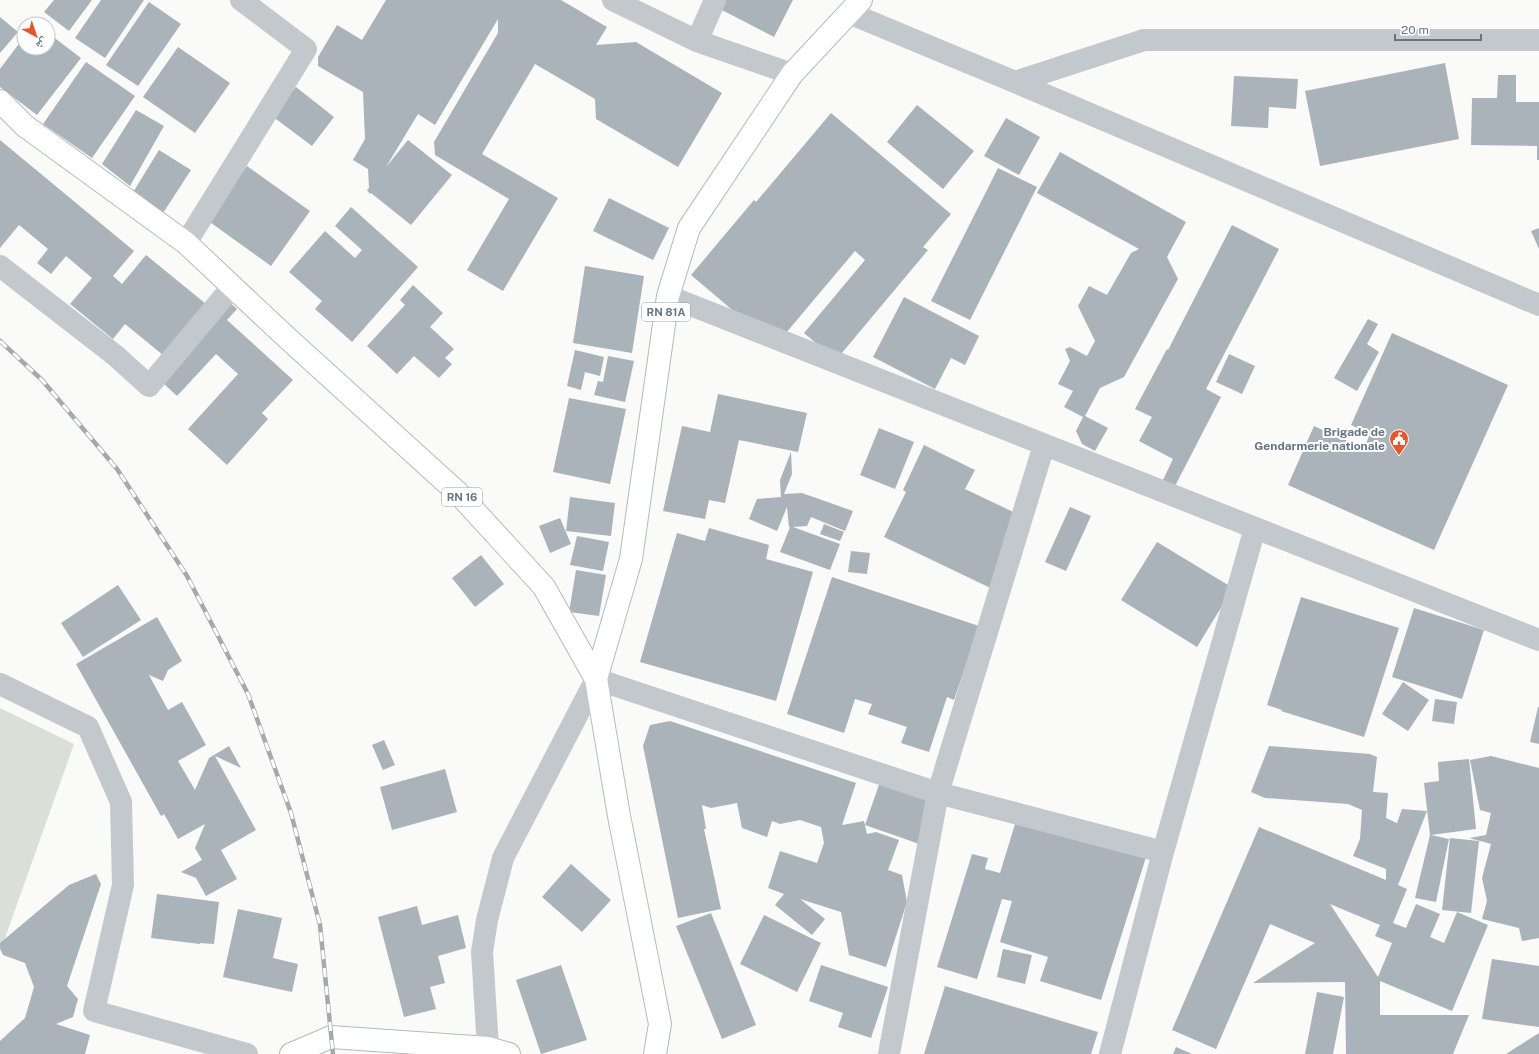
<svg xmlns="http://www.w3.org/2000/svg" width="1539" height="1054" viewBox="0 0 1539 1054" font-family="'Public Sans','Noto Naskh Arabic',sans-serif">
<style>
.green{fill:#dadfd7}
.building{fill:#aab3b9;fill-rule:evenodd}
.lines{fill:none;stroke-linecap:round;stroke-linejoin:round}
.major-casing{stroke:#b5babe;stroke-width:24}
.minor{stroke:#c3c8cc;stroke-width:22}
.major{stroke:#fff;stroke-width:22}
.rail-casing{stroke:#a2aab0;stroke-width:4.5}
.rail{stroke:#fff;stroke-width:3;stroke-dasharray:9;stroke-linecap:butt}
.labels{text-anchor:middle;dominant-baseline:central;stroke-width:4;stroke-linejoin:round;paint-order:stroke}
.shield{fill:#fff;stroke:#939fa8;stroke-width:1}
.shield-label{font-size:11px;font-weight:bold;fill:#657683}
.poi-label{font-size:12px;font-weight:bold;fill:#657683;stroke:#fff;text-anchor:end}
</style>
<rect width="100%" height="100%" fill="#fafaf8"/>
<path class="green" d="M0,708L74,744L0,952Z"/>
<path class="building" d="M54,0H92L69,31L44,12Z
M101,0H144L105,58L75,38Z
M386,0H561L607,27L596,45L636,42L722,93L678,167L596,119L595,99L535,64L482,154L558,198L503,291L467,270L509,199L435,155L434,142L498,33V19L435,125L418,114L386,167L408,140L452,175L411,225L371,193L370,194L367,190L369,188L368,169L353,160L365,139L363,92L318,66V57L337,25L362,40Z
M725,0H793L774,37L720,9Z
M149,2L181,24L138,86L106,65Z
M0,17L18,32L0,53Z
M48,33L81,58L37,115L0,87V69L24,37V48H48Z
M178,47L230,83L195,133L143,97Z
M86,62L135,96L92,158L43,124Z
M1445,63L1459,139L1320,166L1305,91Z
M1498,75H1516V102H1539V160H1537V146L1471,145L1472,98H1497Z
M1234,76L1298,79L1296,109L1269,107L1268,128L1231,126Z
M296,87L334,117L312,146L272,116Z
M917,105L974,151L943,189L887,142Z
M136,110L164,126L130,186L102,164Z
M831,113L951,214L923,247L928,250L836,360L804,333L865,260L855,251L775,346L691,275L754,200L756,202Z
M1006,118L1040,137L1019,175L984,156Z
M0,140L134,251L113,276L122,284L146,255L206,304L163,355L125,324L113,339L70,304L92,278L66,256L51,274L37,263L48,249L19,225L0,248Z
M159,150L191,170L163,213L132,194Z
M1060,152L1186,222L1167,257L1178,279L1124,377L1100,388L1085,416L1108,428L1095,451L1082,444L1076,431L1083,417L1064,407L1073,391L1058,384L1070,361L1065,349L1070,347L1087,356L1095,341L1078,306L1089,286L1107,295L1131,253L1139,249L1037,193Z
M247,166L310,211L271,266L207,220Z
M998,168L1037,187L970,320L931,301Z
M609,198L669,228L653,260L593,231Z
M351,207L418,267L352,342L315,309L322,301L289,272L325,231L355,258L362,250L335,226Z
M1232,225L1279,249L1206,389L1221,397L1174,488L1162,482L1173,459L1139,441L1152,417L1135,409L1167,349L1168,350Z
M1539,228V249L1531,231Z
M585,266L644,276L632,353L573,343Z
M413,285L443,313L430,327L454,349L445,358L452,364L439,378L414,356L397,374L367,346L405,305L400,300Z
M224,297L237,309L227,320L293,380L262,413L268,419L227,465L188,429L238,374L216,354L177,396L162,382Z
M904,297L979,336L965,365L951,358L935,389L873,357Z
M1368,319L1378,324L1367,344L1379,352L1357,391L1334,378Z
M1392,333L1508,385L1434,550L1288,485L1314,426L1364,448L1370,434L1351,425Z
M575,350L604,357L600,376L585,372L581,390L567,386Z
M1229,354L1255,366L1242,394L1216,382Z
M608,356L634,361L625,402L594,395L598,381L603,382Z
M718,394L807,413L798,452L739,440L725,503L709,500L705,519L663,511L682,426L710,432Z
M569,398L626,409L610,484L553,472Z
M879,428L914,442L895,489L860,475Z
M924,445L975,470L965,489L1028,519L1003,594L884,537L906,492L903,490Z
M791,452L792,474L784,494L802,493L853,511L845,531L811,517L807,526L793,527L840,544L830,570L780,552L790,527H789L787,507L777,531L749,519L757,499L781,497L780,480Z
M570,497L615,503L611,536L566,531Z
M1070,507L1091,516L1066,571L1045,562Z
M560,518L571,544L550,553L539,526Z
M824,524L844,532L840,541L820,534Z
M709,528L769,545L766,559L813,572L776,701L640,662L677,533L705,541Z
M577,536L609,542L603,571L570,565Z
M1157,542L1233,588L1197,647L1121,600Z
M851,551L870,553L867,574L848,572Z
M481,555L504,584L475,607L452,578Z
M576,570L606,575L599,616L569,612Z
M832,577L979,626L954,700L947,697L929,752L901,743L907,727L868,714L872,704L855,699L844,733L787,714Z
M118,585L141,620L83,657L61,623Z
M1301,597L1399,628L1364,737L1281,711L1282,710L1267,705Z
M1414,608L1484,630L1462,699L1392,677Z
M157,617L182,661L168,670L163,681L149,675L168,710L182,702L206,745L178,761L195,790L209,758L229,746L241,768L215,756L256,830L221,850L237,879L206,896L196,878L181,872L202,860L195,848L205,824L178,839L164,814L161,816L76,664Z
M1403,682L1429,700L1408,731L1382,714Z
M1435,699L1457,702L1454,724L1432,721Z
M1538,707H1539V744L1530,742Z
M670,721L856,783L842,825L864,821L867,834L876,832L899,840L888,870L902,875L907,902L886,967L849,955L841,912L800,899L825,919L812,935L775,905L784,894L768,888L780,851L817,863L824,843L821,827L800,820L780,824L772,821L767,837L742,828L737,803L711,808L702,805L706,829H704L721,909L678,918L643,746L650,725Z
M384,740L395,765L383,770L372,745Z
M1269,746L1370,754L1377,757L1373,792L1388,793L1386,818L1397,823L1402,809L1427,811L1398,885L1407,889L1393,923L1406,928L1416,904L1440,914L1430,937L1444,943L1457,912L1488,925L1452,1011L1380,981V1015H1469L1453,1054H1346L1345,982L1253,983L1315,943L1270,924L1216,1049L1172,1030L1259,827L1386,880V869L1353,856L1360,839L1362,810L1348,804L1265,798L1251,792ZM1330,904L1380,925L1375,936L1392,943L1378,977Z
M1491,756L1539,768V938L1522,941L1519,928L1482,919L1487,901L1482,878L1491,844L1469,838L1486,835L1491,813L1480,810L1470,760Z
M1469,759L1476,829L1431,835L1449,839L1436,902L1415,898L1430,835L1424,783L1439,781L1438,762Z
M445,769L457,812L392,830L380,787Z
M882,776L942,796L925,846L865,825Z
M1019,811L1148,851L1101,1000L1040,981L1048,957L1000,942L1012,901L1002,899L977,979L937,967L972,854L988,858L985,869L1000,873Z
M1450,838L1479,841L1471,913L1442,910Z
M571,864L611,900L582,932L542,897Z
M96,874L101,884L67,986L78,999L73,1017L56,1024L90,1035L85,1054H0V1041L25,1018L34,987L25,963L3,955L0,948V943L69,885Z
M157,894L219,902L214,944L200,943V944L151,938Z
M417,906L422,925L458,915L466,948L438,956L445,983L430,987L436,1009L404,1017L378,917Z
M238,909L282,918L273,958L298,964L292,992L223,977Z
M711,913L756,1025L722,1039L676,926Z
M764,915L821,943L797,992L740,964Z
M1003,949L1032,955L1025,984L997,977Z
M1492,959L1539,966V1027L1482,1019Z
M561,965L587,1040L541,1054L516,980Z
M821,965L888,987L871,1038L838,1027L843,1013L809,1001Z
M945,986L1098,1032L1091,1054H924Z
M1317,992L1344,997L1333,1054H1305Z
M1539,1033V1054H1506Z
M1176,1047L1192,1054H1173Z"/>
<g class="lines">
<g class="major-casing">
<path id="major" d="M0,101L25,126L186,243L284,335L458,493L544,587L596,679L619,816L660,1024L655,1054
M596,679L631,559L668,296L689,228L792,74L861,0
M291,1054L331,1037L488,1048L509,1054"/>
</g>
<path class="minor" d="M613,0L697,41L792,74
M849,13L1015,82L1539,305
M697,41L715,0
M1015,82L1144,40H1539
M186,243L306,49L241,0
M0,266L116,356L149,386L232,287
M668,296L1539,640
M0,684L88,727L121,802L123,885L94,1011L247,1054
M488,1048L482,952L487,920L503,858L596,679L938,793L1163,852
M889,1054L938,793L1044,445
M1110,1054L1163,852L1255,528"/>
<use href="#major" class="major"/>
<g class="rail-casing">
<path id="rail" d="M0,341L42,380L117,469L187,576L248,694L291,813L320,925L333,1054"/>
</g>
<use href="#rail" class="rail"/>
</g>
<defs>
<g id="civic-pin" transform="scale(1)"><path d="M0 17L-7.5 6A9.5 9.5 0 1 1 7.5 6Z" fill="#e4572e" stroke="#fff"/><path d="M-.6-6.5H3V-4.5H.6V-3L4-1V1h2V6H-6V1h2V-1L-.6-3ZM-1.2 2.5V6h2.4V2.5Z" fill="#fff"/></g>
</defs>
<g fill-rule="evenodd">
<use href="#civic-pin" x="1399" y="439"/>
</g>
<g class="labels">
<g class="shield">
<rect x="642" y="303" width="48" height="18" rx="3"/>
<rect x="442" y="488" width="40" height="18" rx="3"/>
</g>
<g class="shield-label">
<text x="666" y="312">RN 81A</text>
<text x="462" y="497">RN 16</text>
</g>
<g class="poi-label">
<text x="1385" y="432">Brigade de<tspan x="1385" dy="14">Gendarmerie nationale</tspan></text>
</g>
</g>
<g transform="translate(36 36) rotate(140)"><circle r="19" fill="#ffffff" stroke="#c1c8cd"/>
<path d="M0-3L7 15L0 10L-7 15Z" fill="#e4572e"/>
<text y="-6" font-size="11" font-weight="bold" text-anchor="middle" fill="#657683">ش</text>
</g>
<path d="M1395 34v6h86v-6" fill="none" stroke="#657683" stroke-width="2"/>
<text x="1401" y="34" font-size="12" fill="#657683" stroke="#ffffff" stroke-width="3" paint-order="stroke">20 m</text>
</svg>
